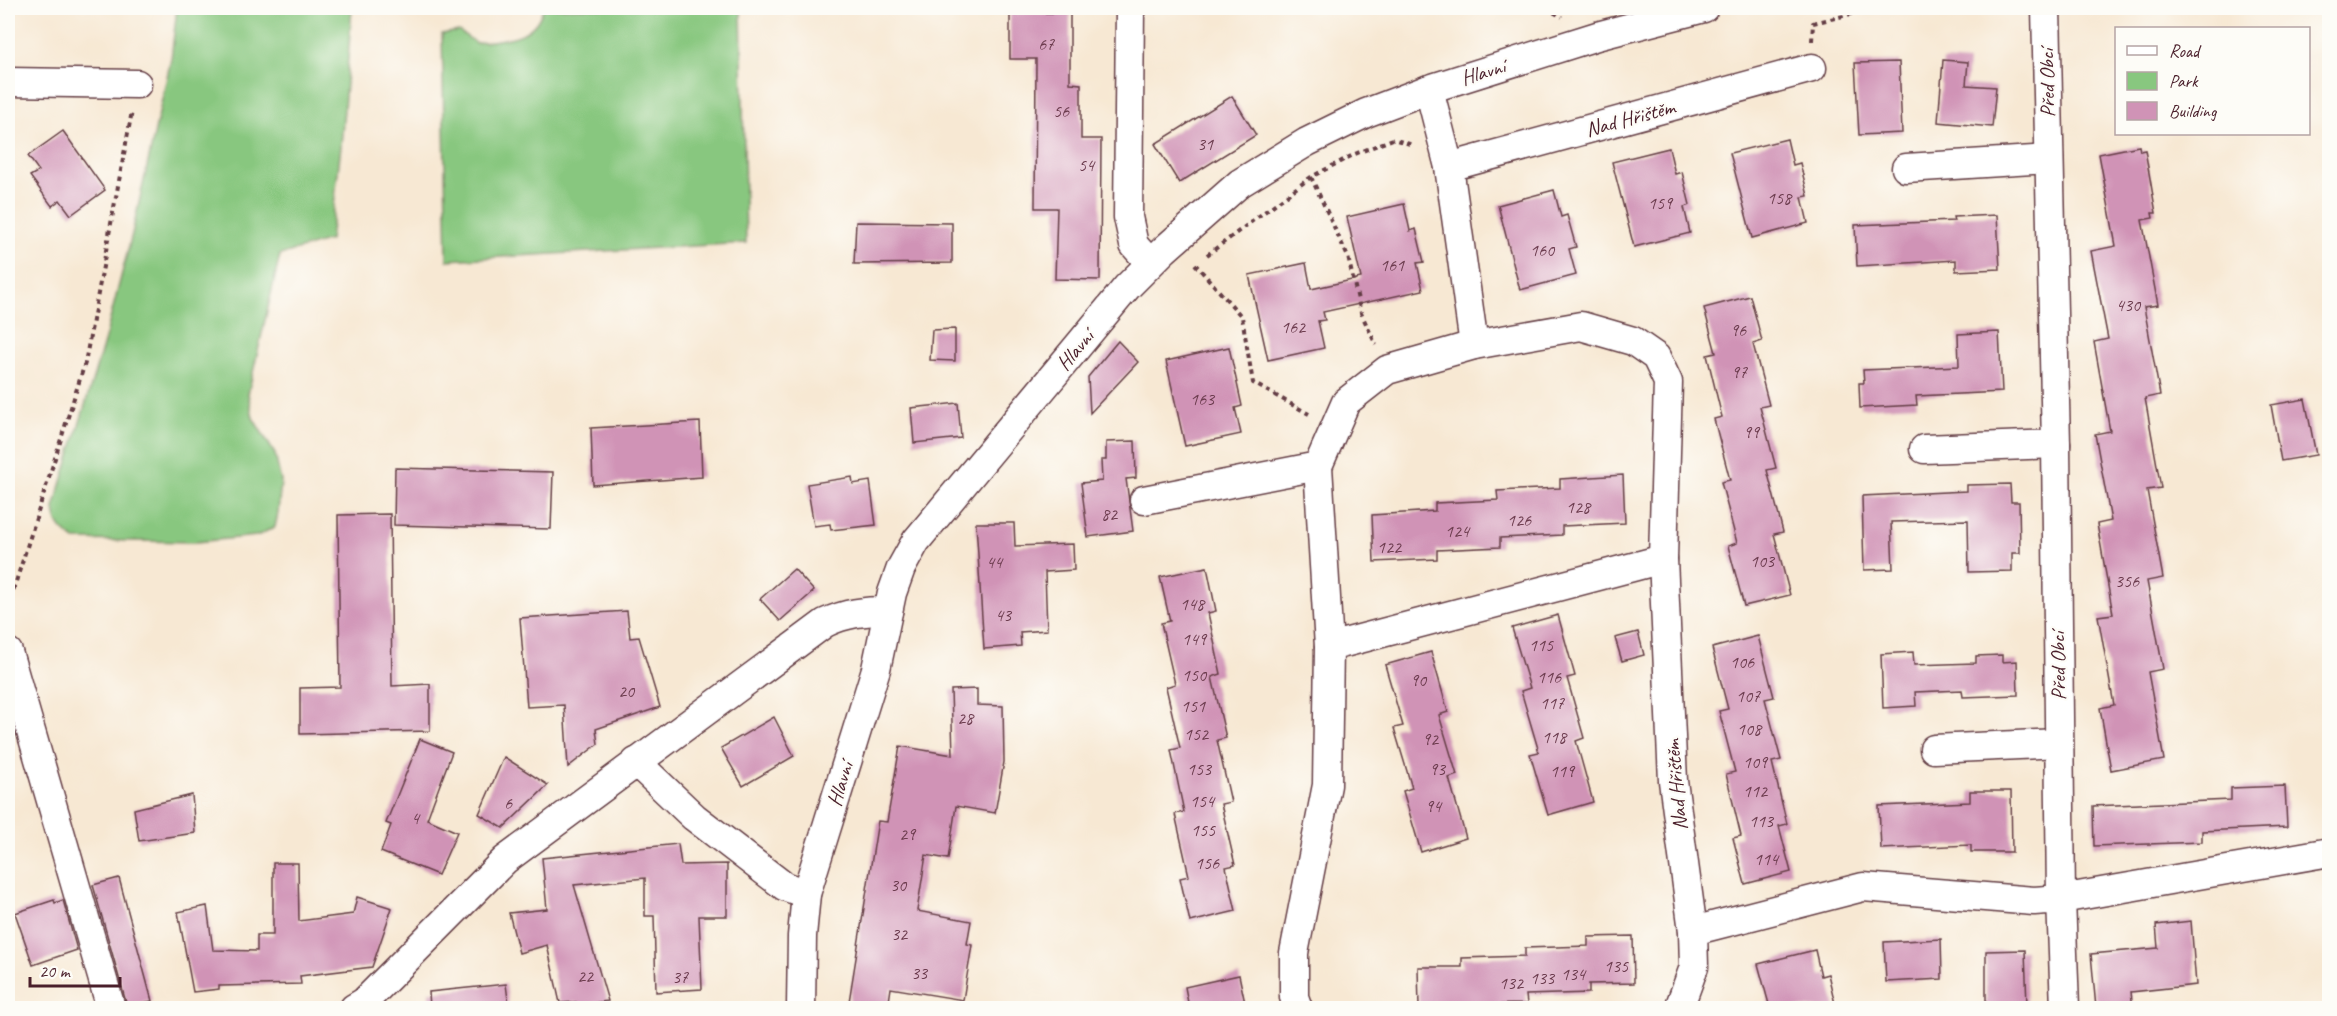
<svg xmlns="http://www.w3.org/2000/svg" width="2337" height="1016" viewBox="0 0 2337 1016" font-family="Caveat,sans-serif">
<rect width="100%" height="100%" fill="#fdfcf7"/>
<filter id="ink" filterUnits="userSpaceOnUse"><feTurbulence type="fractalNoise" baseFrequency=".0167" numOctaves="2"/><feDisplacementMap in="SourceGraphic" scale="12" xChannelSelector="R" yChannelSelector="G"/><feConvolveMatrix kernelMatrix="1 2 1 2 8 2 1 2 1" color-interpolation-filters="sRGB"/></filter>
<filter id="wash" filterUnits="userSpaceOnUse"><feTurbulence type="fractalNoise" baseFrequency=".008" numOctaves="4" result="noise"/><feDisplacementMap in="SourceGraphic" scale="24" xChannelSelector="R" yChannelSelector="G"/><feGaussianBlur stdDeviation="1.35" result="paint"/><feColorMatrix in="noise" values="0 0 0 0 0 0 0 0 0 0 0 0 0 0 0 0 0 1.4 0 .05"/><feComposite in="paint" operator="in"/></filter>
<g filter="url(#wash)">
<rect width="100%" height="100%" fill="#f7e8d3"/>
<!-- green -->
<g fill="#88c77f" stroke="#697355" stroke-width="1.5">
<path d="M 177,8 L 352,8 L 341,146 L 330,240 L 280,255 L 248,394 L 253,418 L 275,454 L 281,481 L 278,513 L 275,527 L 257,536 L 196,542 L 75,540 C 62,531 55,524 54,508 L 105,339 L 132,234 L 171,59 Z"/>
<path d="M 543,8 L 741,8 L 746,243 L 447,260 L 442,34 L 459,31 L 476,43 C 503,39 535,40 543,8 Z"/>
</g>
<g id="blocks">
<!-- building -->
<g fill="#d093b6">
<polygon points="1010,13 1070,13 1070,83 1081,84 1081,139 1101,139 1100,280 1055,279 1057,208 1035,208 1036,59 1010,59"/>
<polygon points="1943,60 1968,62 1966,85 1996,87 1992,127 1938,122"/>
<polygon points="1899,62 1902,133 1859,135 1855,63"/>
<polygon points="1232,96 1256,135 1179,183 1155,144"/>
<polygon points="63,131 105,190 71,215 60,200 52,206 30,176 39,171 28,156"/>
<polygon points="1787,139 1793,165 1800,163 1808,196 1802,197 1808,223 1752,238 1730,153"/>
<polygon points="2139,146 2140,151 2145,150 2156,213 2152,213 2153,218 2142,220 2158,305 2144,307 2160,395 2145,398 2161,488 2147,490 2163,578 2147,581 2163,669 2148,672 2164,760 2111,770 2100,708 2114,705 2098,616 2113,614 2097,524 2111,521 2095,434 2110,431 2094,342 2108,339 2091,251 2116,246 2099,154"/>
<polygon points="1669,148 1675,174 1682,172 1690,205 1684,207 1690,233 1634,247 1612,162"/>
<polygon points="1554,190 1561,217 1567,215 1576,247 1569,249 1576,275 1520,290 1498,205"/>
<polygon points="1404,204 1410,231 1416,229 1424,262 1417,263 1423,290 1323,312 1325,320 1318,321 1324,348 1268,360 1249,275 1306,263 1311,289 1361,278 1347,217"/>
<polygon points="1997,215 2000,269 1956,271 1956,260 1857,266 1855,225 1954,221 1953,217"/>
<polygon points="856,222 952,223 952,263 854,264"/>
<polygon points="1750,296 1762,341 1753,344 1769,405 1760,407 1776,468 1767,470 1783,532 1774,534 1790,595 1744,606 1728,546 1737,543 1721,482 1730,480 1714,419 1722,417 1707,355 1716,353 1704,308"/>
<polygon points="955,329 955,361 930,360 932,330"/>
<polygon points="1999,332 2002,392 1916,396 1917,405 1860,408 1859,383 1864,383 1863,370 1959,366 1958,334"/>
<polygon points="1118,341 1138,362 1090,413 1088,377"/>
<polygon points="1229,347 1242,406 1235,408 1241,434 1185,446 1166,361"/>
<polygon points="2305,399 2316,455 2281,461 2271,405"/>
<polygon points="958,403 961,438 914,443 911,408"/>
<polygon points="700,422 702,477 593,485 591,428"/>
<polygon points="1135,441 1136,478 1126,479 1133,531 1088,537 1081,483 1102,481 1101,460 1106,460 1106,442"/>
<polygon points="395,468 553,472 551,529 394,525"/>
<polygon points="1623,475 1625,523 1562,526 1562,535 1500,538 1500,547 1437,550 1437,559 1374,562 1372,515 1435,511 1435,503 1498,500 1497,491 1560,488 1560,479"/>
<polygon points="852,477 853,484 870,481 876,525 831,530 830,524 814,526 807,484"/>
<polygon points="2010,484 2011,502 2019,502 2020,553 2012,553 2012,571 1969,572 1968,520 1891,522 1893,569 1864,570 1862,496 1967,491 1967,485"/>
<polygon points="390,514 392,686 430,684 430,731 300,734 300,688 340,687 338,515"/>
<polygon points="976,523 1014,523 1015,546 1073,544 1074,570 1045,572 1047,630 1020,632 1021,646 984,649"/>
<polygon points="1207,567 1216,611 1208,613 1221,674 1212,677 1226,738 1217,740 1231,802 1221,804 1235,865 1226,867 1236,911 1190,922 1180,878 1189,876 1175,814 1184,812 1171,750 1180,748 1166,687 1175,684 1161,623 1170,621 1160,577"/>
<polygon points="794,569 814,591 780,621 760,599"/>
<polygon points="627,611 630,638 639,637 660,707 596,729 598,744 568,767 564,705 527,707 520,618"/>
<polygon points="1558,615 1575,676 1567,678 1584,738 1576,741 1593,802 1548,815 1530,754 1539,752 1521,691 1530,688 1512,628"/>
<polygon points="1638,632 1644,655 1622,661 1615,638"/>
<polygon points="1758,636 1774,697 1765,699 1781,760 1772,762 1787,824 1779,826 1791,872 1745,884 1733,838 1741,836 1726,774 1735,772 1719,711 1728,709 1712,648"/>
<polygon points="1431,652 1448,712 1439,715 1457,775 1449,778 1466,838 1421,852 1403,791 1412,788 1394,728 1403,726 1385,665"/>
<polygon points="1913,652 1914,665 1976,663 1976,656 2002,655 2002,662 2017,661 2018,695 1963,697 1962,690 1915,692 1916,706 1883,708 1881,654"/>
<polygon points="977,689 977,705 1003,706 1004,762 995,813 956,806 948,859 926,855 917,911 971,921 967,944 972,945 963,1000 891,988 888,1008 848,1008 878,821 887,822 900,746 953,755 951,690"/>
<polygon points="774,717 794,756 743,786 721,748"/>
<polygon points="420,739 452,752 427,819 457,832 438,875 381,852 391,825 386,823"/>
<polygon points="504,757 548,785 503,828 479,814"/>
<polygon points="2285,786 2287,827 2202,831 2202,842 2094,846 2093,806 2231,800 2231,788"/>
<polygon points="1970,791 2011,791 2012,852 1971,852 1971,845 1881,849 1879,806 1970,802"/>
<polygon points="192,795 195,833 139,841 134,809"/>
<polygon points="678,844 681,865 727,864 727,916 699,916 702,989 656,992 654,916 645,916 645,878 574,885 608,1001 577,1005 576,1002 560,1003 547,945 519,953 509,913 547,909 542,858"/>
<polygon points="273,863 298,863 299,921 353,914 357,897 392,908 372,967 300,976 301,984 219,986 219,989 193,992 178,912 207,906 213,950 257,951 257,935 273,935"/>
<polygon points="119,878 152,1001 127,1006 93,885"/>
<polygon points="54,900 55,903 63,900 77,950 33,965 15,913"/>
<polygon points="2191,921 2196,985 2131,992 2133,1008 2096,1008 2091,954 2158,948 2156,925"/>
<polygon points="1633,936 1634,983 1589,984 1589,993 1526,995 1527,1004 1464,1005 1464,1008 1419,1008 1418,967 1462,967 1462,958 1525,956 1525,948 1588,946 1588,937"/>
<polygon points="1941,939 1942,979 1886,982 1884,942"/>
<polygon points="1815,950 1821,976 1828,974 1836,1008 1770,1008 1758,964"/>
<polygon points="2025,950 2027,1006 1986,1007 1986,951"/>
<polygon points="1239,975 1246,1008 1189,1008 1185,987"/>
<polygon points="506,984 509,1008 430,1008 429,992"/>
</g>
</g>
</g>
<g filter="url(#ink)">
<use href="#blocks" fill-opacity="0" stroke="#643d44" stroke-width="1.5"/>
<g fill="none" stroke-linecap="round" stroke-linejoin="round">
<defs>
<g id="minor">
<polyline points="1130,8 1128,217 1134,245 1150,263"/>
<polyline points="2046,8 2056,444 2061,899 2330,852"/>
<polyline points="8,82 137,84"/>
<polyline points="1429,89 1449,167 1474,345"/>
<polyline points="1449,167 1812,68"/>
<polyline points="1906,168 2049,159"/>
<polyline points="1924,449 2056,444"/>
<polyline points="1144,500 1318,466"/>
<polyline points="1329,647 1663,559"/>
<polyline points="8,652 111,1008"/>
<polyline points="1934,749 2059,743"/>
<polyline points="636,762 694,817 784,886 806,894"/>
<polyline points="1693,931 1863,887 2034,901 2061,899 2065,1008"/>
<path d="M 354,1008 L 364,1002 L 505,860 L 825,623 C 846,613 864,611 888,611"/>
<polyline points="801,1008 802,936 806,894 876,669 892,593 901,568 916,541 1127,287 1164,250 1240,183 1307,142 1366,113 1429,89 1597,36 1704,8"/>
<polyline points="1298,1008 1294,997 1294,953 1327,785 1329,647 1318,466 1346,402 1387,370 1474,345 1581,326 1633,341 1656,357 1668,382 1663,559 1673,781 1693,931 1694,967 1679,1008"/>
</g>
</defs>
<!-- minor casing -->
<use href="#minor" stroke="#643d44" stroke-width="31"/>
<!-- path -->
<g stroke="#643d44" stroke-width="4" stroke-dasharray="4.5 4.5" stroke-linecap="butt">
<polyline points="1546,8 1562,17"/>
<polyline points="1812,41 1813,23 1878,8"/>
<polyline points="1311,177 1348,257 1361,313 1376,345"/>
<polyline points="1207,255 1311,177 1355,154 1393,139 1413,145"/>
<polyline points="1195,264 1242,317 1253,383 1309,414"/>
<polyline points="8,607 85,363 132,111"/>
</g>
<!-- minor -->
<use href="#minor" stroke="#fff" stroke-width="28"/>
</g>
</g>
<g text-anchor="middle" stroke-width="4.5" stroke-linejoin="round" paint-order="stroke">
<!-- number labels -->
<g font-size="18" fill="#6c3c4e">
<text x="1046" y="50">67</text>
<text x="1061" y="117">56</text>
<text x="1205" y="150">31</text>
<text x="1086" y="171">54</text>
<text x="1779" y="204">158</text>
<text x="1660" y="209">159</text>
<text x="1542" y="256">160</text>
<text x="1392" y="271">161</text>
<text x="2128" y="311">430</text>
<text x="1293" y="333">162</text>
<text x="1738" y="336">96</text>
<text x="1739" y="378">97</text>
<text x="1202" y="405">163</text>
<text x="1751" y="438">99</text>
<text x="1578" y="513">128</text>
<text x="1109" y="520">82</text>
<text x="1519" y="526">126</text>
<text x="1457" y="537">124</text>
<text x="1389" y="553">122</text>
<text x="1762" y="567">103</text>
<text x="994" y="568">44</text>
<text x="2127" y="587">356</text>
<text x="1192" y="610">148</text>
<text x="1003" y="621">43</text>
<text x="1194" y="645">149</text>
<text x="1541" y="651">115</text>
<text x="1742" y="668">106</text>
<text x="1194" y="681">150</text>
<text x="1549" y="683">116</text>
<text x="1418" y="686">90</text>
<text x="626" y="697">20</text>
<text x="1748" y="702">107</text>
<text x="1552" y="709">117</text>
<text x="1193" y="712">151</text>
<text x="965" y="724">28</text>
<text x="1749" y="735">108</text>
<text x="1196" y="740">152</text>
<text x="1554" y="743">118</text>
<text x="1430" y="745">92</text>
<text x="1755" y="768">109</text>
<text x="1199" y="775">153</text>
<text x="1437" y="775">93</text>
<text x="1562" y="777">119</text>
<text x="1755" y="797">112</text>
<text x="1202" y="807">154</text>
<text x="508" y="809">6</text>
<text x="1433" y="812">94</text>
<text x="415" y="824">4</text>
<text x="1761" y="827">113</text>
<text x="1203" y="836">155</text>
<text x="907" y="840">29</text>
<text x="1766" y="865">114</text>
<text x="1207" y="869">156</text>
<text x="898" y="891">30</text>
<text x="899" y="940">32</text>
<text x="1616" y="972">135</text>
<text x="919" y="979">33</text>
<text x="1573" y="980">134</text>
<text x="585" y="982">22</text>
<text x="680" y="983">37</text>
<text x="1542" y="984">133</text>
<text x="1511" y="989">132</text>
</g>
<!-- street labels -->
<g font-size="21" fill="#4a1f2b" stroke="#fdfcf7">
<text transform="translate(1483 72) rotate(-17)" y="7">Hlavní</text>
<text transform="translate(2047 83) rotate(-91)" y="7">Před Obcí</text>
<text transform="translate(1630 118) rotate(-15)" y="7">Nad Hřištěm</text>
<text transform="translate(1075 350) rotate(-50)" y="7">Hlavní</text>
<text transform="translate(2058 666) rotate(-91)" y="7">Před Obcí</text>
<text transform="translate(840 784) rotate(-73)" y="7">Hlavní</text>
<text transform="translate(1676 785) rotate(-95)" y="7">Nad Hřištěm</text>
</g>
</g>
<!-- margin -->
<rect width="2337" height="1016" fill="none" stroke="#fdfcf7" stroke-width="30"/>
<!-- legend -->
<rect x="2115" y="27" width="195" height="108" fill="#fdfcf7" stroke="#b5a4a5" stroke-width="1.5"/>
<rect x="2127" y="46" width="30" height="9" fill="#ffffff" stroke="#b5a4a5" stroke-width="1.5"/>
<text x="2169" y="57" font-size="18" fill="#4a1f2b">Road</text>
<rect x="2127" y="72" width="30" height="18" fill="#88c77f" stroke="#b5a4a5" stroke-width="1.5"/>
<text x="2169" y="87" font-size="18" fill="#4a1f2b">Park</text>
<rect x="2127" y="102" width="30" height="18" fill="#d093b6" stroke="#b5a4a5" stroke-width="1.5"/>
<text x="2169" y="117" font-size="18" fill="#4a1f2b">Building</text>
<!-- scale -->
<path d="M30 977v9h90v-9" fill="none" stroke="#4a1f2b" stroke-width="3"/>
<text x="39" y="977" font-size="18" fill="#4a1f2b" stroke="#fdfcf7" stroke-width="4.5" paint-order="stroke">20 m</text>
</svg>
